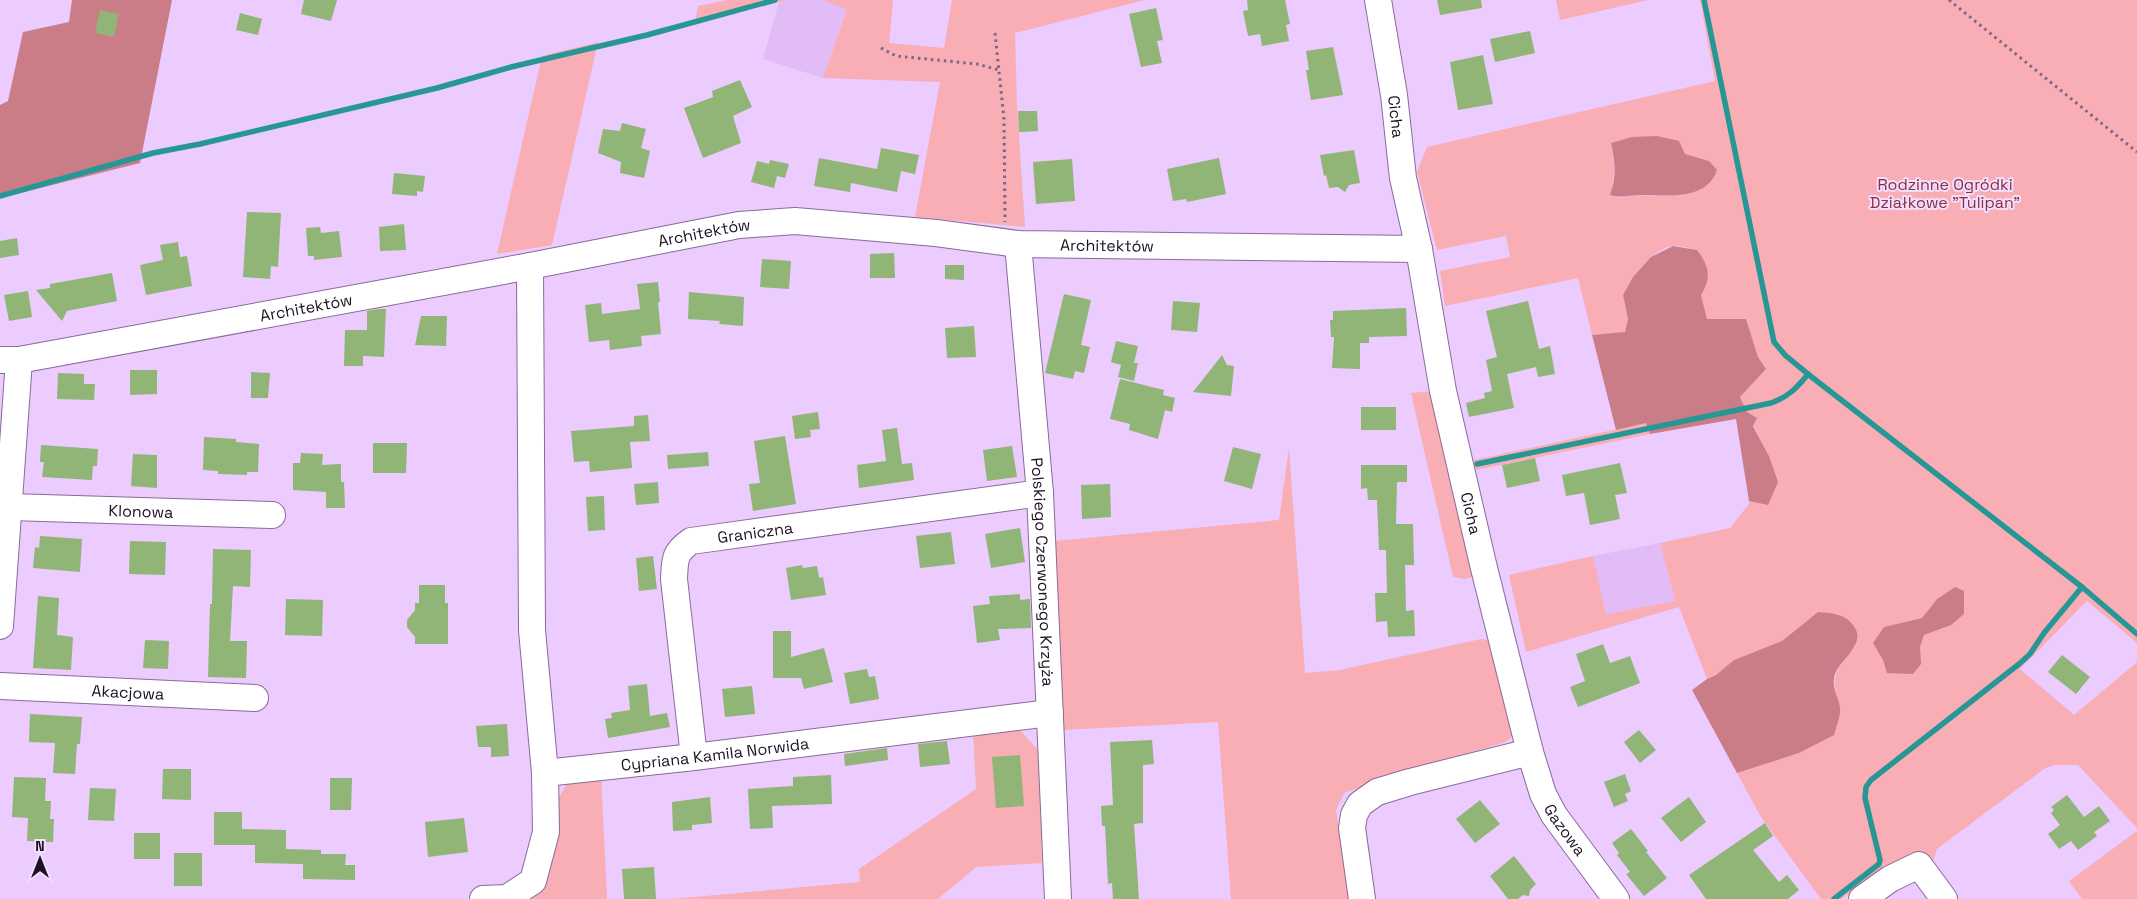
<svg xmlns="http://www.w3.org/2000/svg" width="2137" height="899" viewBox="0 0 2137 899" font-family="'Space Grotesk',sans-serif">
<rect width="100%" height="100%" fill="#eccbff"/>
<!-- built -->
<g fill="#e1bcf6">
<polygon points="787,0 822,0 847,8 823,78 763,59 779,2"/>
<polygon points="1660,543 1675,601 1606,614 1593,556"/>
</g>
<!-- green -->
<g fill="#f9adb5" fill-rule="evenodd">
<polygon points="728,0 787,0 695,22 698,6"/>
<polygon points="822,0 893,0 889,43 944,48 952,0 1145,0 1015,33 1017,106 1025,227 915,217 940,82 823,78 847,9"/>
<polygon points="1556,0 1648,0 1560,20"/>
<path d="M 1700,0 L 2137,0 L 2137,643 L 2087,601 L 2020,669 L 2074,715 L 2137,662 L 2137,828 L 2078,765 L 2054,765 L 2044,769 L 1937,849 L 1933,861 L 1916,855 L 1896,864 L 1841,899 L 1821,899 L 1761,817 L 1737,773 L 1799,753 L 1840,709 C 1828,677 1836,671 1856,645 L 1818,612 L 1782,641 L 1734,660 L 1716,675 L 1707,679 L 1679,607 L 1526,652 L 1509,575 L 1593,556 L 1606,614 L 1675,601 L 1660,543 L 1730,528 L 1749,504 L 1749,501 L 1756,501 L 1769,456 L 1740,397 L 1766,369 L 1758,357 L 1746,319 L 1707,319 L 1700,295 C 1712,277 1708,266 1697,250 C 1690,249 1680,245 1673,246 C 1652,248 1632,279 1623,295 L 1628,319 L 1625,333 L 1592,335 L 1578,278 L 1445,306 L 1440,271 L 1510,257 L 1506,236 L 1437,250 L 1417,172 L 1427,147 L 1715,81 ZM 1611,144 L 1685,154 L 1709,161 L 1715,176 L 1694,192 L 1663,196 L 1637,195 L 1620,198 L 1611,195 C 1615,175 1615,164 1611,144 ZM 1955,587 L 1962,598 L 1964,614 L 1951,625 L 1924,635 L 1920,647 L 1883,660 L 1874,643 L 1884,627 L 1922,618 L 1937,599 Z"/>
<polygon points="598,42 552,245 497,254 542,56"/>
<polygon points="1435,391 1477,576 1464,579 1453,577 1411,393"/>
<polygon points="1646,423 1650,434 1476,470 1474,460"/>
<path d="M 1289,448 L 1305,673 L 1340,670 L 1481,639 L 1489,640 L 1513,729 C 1512,738 1510,740 1503,743 L 1402,772 L 1344,793 L 1336,810 L 1349,899 L 1231,899 L 1218,722 L 1063,730 L 1054,541 L 1279,520 Z"/>
<polygon points="1018,728 1039,751 1042,863 976,867 938,899 672,899 860,882 859,869 976,789 973,732"/>
<polygon points="601,774 607,899 529,899 547,882 557,838 558,800 567,783"/>
<polygon points="2137,831 2137,899 2082,899 2069,881"/>
</g>
<!-- forest -->
<g fill="#ca7d86">
<polygon points="72,0 172,0 140,163 0,198 0,105 8,101 23,32 69,22"/>
<path d="M 1657,136 L 1679,141 L 1685,154 L 1709,161 L 1717,170 C 1706,203 1663,194 1637,195 C 1627,196 1620,198 1610,195 C 1617,177 1615,162 1611,143 L 1632,137 Z"/>
<path d="M 1673,246 L 1697,250 C 1709,266 1712,277 1701,295 L 1707,319 L 1746,319 L 1758,357 L 1766,369 L 1740,397 L 1747,412 L 1757,418 L 1753,426 L 1769,456 L 1778,482 L 1768,505 L 1749,501 L 1736,419 L 1650,434 L 1646,423 L 1616,430 L 1592,335 L 1625,332 L 1628,319 L 1623,295 L 1633,277 L 1651,257 Z"/>
<polygon points="1955,587 1964,591 1964,614 1951,625 1924,635 1920,647 1921,664 1913,674 1887,673 1883,660 1873,643 1884,627 1922,618 1937,599"/>
<path d="M 1818,612 C 1833,613 1847,614 1855,628 C 1866,646 1836,662 1834,678 C 1832,690 1839,698 1840,708 C 1841,716 1836,727 1834,735 L 1799,753 L 1737,773 L 1692,690 L 1707,679 L 1716,675 L 1734,660 L 1782,641 Z"/>
</g>
<g fill="none" stroke-linecap="round" stroke-linejoin="round">
<!-- stream -->
<g stroke="#279795" stroke-width="5.5">
<polyline points="1704,0 1774,342 1785,355 1813,378 2082,587 2137,634"/>
<polyline points="0,196 153,153 200,144 437,88 511,67 647,35 775,0"/>
<path d="M 1477,464 L 1771,403 C 1788,397 1797,388 1808,374"/>
<polyline points="1834,899 1879,864 1880,860 1865,798 1866,787 1871,780 2019,664 2030,654 2044,633 2082,587"/>
</g>
</g>
<!-- building -->
<g fill="#90b576">
<polygon points="304,0 337,0 331,21 301,14"/>
<polygon points="1247,0 1285,0 1290,24 1286,25 1289,41 1262,46 1260,34 1248,36 1243,11 1248,10"/>
<polygon points="1437,0 1481,0 1482,8 1440,15"/>
<polygon points="1156,8 1163,40 1157,41 1162,63 1141,67 1129,14"/>
<polygon points="100,10 119,14 114,37 95,33"/>
<polygon points="240,13 262,19 258,35 236,30"/>
<polygon points="1530,31 1535,53 1495,62 1490,39"/>
<polygon points="1333,47 1343,95 1311,100 1306,70 1309,70 1306,51"/>
<polygon points="1483,55 1493,104 1458,110 1450,62"/>
<polygon points="740,80 752,107 733,116 741,143 703,158 684,108 713,97 712,91"/>
<polygon points="1018,111 1037,111 1038,131 1019,132"/>
<polygon points="622,123 646,129 641,148 650,151 644,178 620,173 621,162 598,153 603,129 620,131"/>
<polygon points="881,148 919,155 915,174 901,171 897,192 851,183 850,192 814,186 819,158 877,169"/>
<polygon points="1354,150 1360,183 1349,185 1345,192 1338,187 1329,188 1326,175 1324,176 1320,155"/>
<polygon points="1219,158 1226,194 1187,202 1186,199 1173,201 1167,169"/>
<polygon points="1072,159 1075,201 1036,204 1033,162"/>
<polygon points="770,160 789,164 785,178 777,176 774,188 751,182 757,161 769,164"/>
<polygon points="394,173 425,176 423,192 417,191 417,196 392,194"/>
<polygon points="247,212 281,213 278,267 271,266 270,279 243,277"/>
<polygon points="404,224 406,250 380,251 379,227"/>
<polygon points="320,227 321,233 339,231 342,257 314,260 314,256 308,256 306,228"/>
<polygon points="17,238 19,255 0,258 0,241"/>
<polygon points="178,242 180,257 187,256 192,286 146,295 140,265 163,260 160,245"/>
<polygon points="894,253 895,278 870,278 870,254"/>
<polygon points="762,259 791,261 789,289 760,287"/>
<polygon points="945,265 964,265 964,280 945,279"/>
<polygon points="112,273 117,301 67,311 62,321 36,290 50,288 50,284"/>
<polygon points="658,282 660,302 658,302 661,334 641,336 642,346 610,350 609,340 589,342 585,305 601,303 602,314 640,309 637,284"/>
<polygon points="28,291 32,317 9,321 4,295"/>
<polygon points="689,292 744,297 743,326 719,324 720,321 688,319"/>
<polygon points="1064,294 1091,300 1081,345 1090,347 1084,373 1075,371 1073,379 1045,373"/>
<polygon points="1173,301 1200,303 1197,332 1171,330"/>
<polygon points="1528,301 1539,349 1550,346 1555,374 1538,377 1536,367 1507,374 1514,408 1469,417 1466,403 1485,398 1484,393 1492,391 1486,360 1497,357 1486,311"/>
<polygon points="1406,308 1407,336 1369,337 1369,343 1360,343 1360,369 1332,368 1334,337 1331,337 1330,320 1333,320 1333,311"/>
<polygon points="378,309 386,309 384,357 363,356 363,366 344,366 345,330 367,330 367,311"/>
<polygon points="421,316 447,316 446,346 415,345"/>
<polygon points="974,326 976,357 947,358 945,328"/>
<polygon points="1116,341 1138,346 1134,363 1138,363 1134,381 1118,377 1121,365 1111,362"/>
<polygon points="1222,355 1227,365 1234,366 1231,396 1193,392"/>
<polygon points="130,370 157,370 157,394 130,395"/>
<polygon points="251,372 270,373 268,398 251,398"/>
<polygon points="58,373 84,374 84,384 95,384 94,400 57,399"/>
<polygon points="1120,379 1164,390 1163,395 1175,398 1172,412 1165,410 1158,439 1129,430 1130,424 1110,419"/>
<rect x="1361" y="407" width="35" height="23"/>
<polygon points="818,412 820,429 810,430 811,437 795,439 792,416"/>
<polygon points="648,415 650,441 630,442 632,468 590,472 589,461 574,462 571,431 634,426 634,416"/>
<polygon points="897,428 902,464 912,463 914,480 859,488 857,465 886,461 882,430"/>
<polygon points="785,436 796,504 753,511 749,484 760,483 754,441"/>
<polygon points="204,437 236,439 236,442 259,444 258,472 247,472 247,475 218,474 218,471 203,470"/>
<polygon points="373,443 407,443 406,473 373,473"/>
<polygon points="41,445 98,449 97,466 93,466 92,480 42,477 44,462 40,462"/>
<polygon points="1012,446 1017,477 987,481 983,450"/>
<polygon points="1233,447 1261,454 1252,489 1224,481"/>
<polygon points="708,452 709,466 668,469 667,455"/>
<polygon points="301,453 323,454 322,465 341,464 341,482 344,482 345,508 326,508 326,492 293,490 293,463 300,463"/>
<polygon points="133,454 157,455 157,488 131,486"/>
<polygon points="1535,458 1540,481 1507,488 1502,465"/>
<polygon points="1620,463 1627,493 1615,495 1620,519 1590,525 1584,493 1566,496 1562,475"/>
<polygon points="1361,465 1407,465 1407,482 1397,482 1396,524 1413,524 1414,565 1405,565 1406,611 1414,610 1415,636 1388,637 1387,621 1376,622 1375,593 1387,593 1386,550 1379,550 1377,500 1368,500 1367,488 1361,489"/>
<polygon points="658,482 659,503 636,505 634,484"/>
<polygon points="1110,484 1111,517 1082,519 1081,485"/>
<polygon points="604,496 605,530 588,531 586,497"/>
<polygon points="1020,528 1025,562 991,568 985,534"/>
<polygon points="951,532 955,564 920,568 916,536"/>
<polygon points="40,536 82,539 80,572 33,568 35,547 39,548"/>
<polygon points="130,541 166,542 165,575 129,574"/>
<polygon points="213,549 251,550 250,587 233,586 230,641 247,641 246,678 208,677 210,604 212,604"/>
<polygon points="653,556 657,589 639,591 636,558"/>
<polygon points="802,565 803,568 817,566 819,578 823,577 826,595 791,600 786,568"/>
<polygon points="419,585 445,585 445,603 448,603 448,644 415,644 415,637 407,627 407,620 415,610 415,603 419,603"/>
<polygon points="1020,594 1020,600 1030,599 1031,628 998,629 1000,640 977,643 973,606 990,604 989,596"/>
<polygon points="38,596 59,598 57,635 73,637 71,670 33,668"/>
<polygon points="286,599 323,600 322,636 285,635"/>
<polygon points="773,631 791,631 791,657 824,648 833,682 804,689 801,678 773,678"/>
<polygon points="145,640 169,641 168,669 143,668"/>
<polygon points="1603,644 1610,663 1630,656 1640,683 1578,707 1570,687 1585,681 1576,654"/>
<polygon points="2062,655 2090,677 2076,694 2048,672"/>
<polygon points="867,669 869,677 875,676 879,699 850,704 844,673"/>
<polygon points="647,684 650,716 667,713 670,727 608,738 605,719 612,718 611,713 630,710 628,686"/>
<polygon points="752,686 755,714 725,717 722,689"/>
<polygon points="30,714 82,717 80,744 77,744 75,774 53,773 55,743 29,742"/>
<polygon points="507,724 509,756 491,757 491,747 478,747 476,726"/>
<polygon points="1639,730 1656,750 1640,763 1624,742"/>
<polygon points="1152,740 1154,764 1143,765 1143,823 1134,824 1139,899 1113,899 1112,883 1108,884 1105,826 1102,826 1101,806 1113,805 1110,742"/>
<polygon points="947,741 950,764 920,767 918,744"/>
<polygon points="887,748 888,760 845,766 844,754"/>
<polygon points="1020,755 1024,806 996,808 992,757"/>
<polygon points="163,769 191,769 191,800 162,799"/>
<polygon points="1625,774 1631,791 1625,794 1628,801 1614,807 1604,782"/>
<polygon points="831,775 832,804 772,806 773,828 750,829 748,789 793,786 793,777"/>
<polygon points="14,777 46,778 45,801 51,801 50,819 54,819 53,842 27,841 28,818 12,817"/>
<polygon points="330,778 352,778 351,810 330,810"/>
<polygon points="90,788 116,789 114,821 88,820"/>
<polygon points="2067,795 2084,817 2099,806 2110,821 2094,832 2097,836 2078,850 2071,841 2059,849 2048,834 2060,825 2051,813 2054,810 2051,807"/>
<polygon points="710,797 712,823 692,825 692,830 673,831 672,802"/>
<polygon points="1689,797 1706,822 1681,842 1661,818"/>
<polygon points="1480,800 1500,824 1475,843 1456,819"/>
<polygon points="214,812 242,812 242,829 286,830 286,849 321,850 321,854 346,854 345,865 355,865 355,880 303,879 303,864 255,863 255,845 214,845"/>
<polygon points="464,818 468,852 428,857 425,822"/>
<polygon points="1765,823 1773,836 1753,850 1779,882 1787,875 1799,890 1788,899 1706,899 1689,875"/>
<polygon points="1631,829 1648,851 1646,852 1667,878 1644,896 1626,874 1630,872 1617,855 1619,853 1612,843"/>
<rect x="134" y="833" width="26" height="26"/>
<rect x="174" y="853" width="28" height="33"/>
<polygon points="1514,856 1536,884 1530,890 1529,896 1523,895 1518,899 1508,899 1490,876"/>
<polygon points="654,867 656,899 624,899 622,869"/>
</g>
<g fill="none" stroke-linecap="round" stroke-linejoin="round">
<defs>
<g id="minor">
<path id="s1" d="M 1378,0 L 1394,95 L 1403,178 L 1419,249 L 1443,391 L 1483,564 L 1530,752 L 1543,794 L 1554,815 L 1616,899"/>
<path id="s2" d="M 1018,244 L 1040,493 L 1058,899"/>
<path id="s3" d="M 0,360 L 19,360 L 530,266 L 739,225 L 795,221 L 936,233 L 1018,244 L 1419,249"/>
<path id="s4" d="M 10,507 L 272,515"/>
<polyline points="0,626 19,360"/>
<path id="s5" d="M 0,686 L 255,698"/>
<path id="s6" d="M 694,757 L 674,579 C 675,559 674,553 691,541 L 1040,493"/>
<path id="s7" d="M 545,773 L 694,757 L 1050,713"/>
<polyline points="483,899 507,898 533,881 546,832 545,773 532,630 530,266"/>
<polyline points="1362,899 1352,828 1354,815 1360,804 1377,792 1410,782 1530,752"/>
<polyline points="1862,899 1890,879 1919,865 1944,899"/>
</g>
</defs>
<!-- minor casing -->
<use href="#minor" stroke="#896a9a" stroke-width="28"/>
<!-- path -->
<g stroke="#7b6687" stroke-width="3" stroke-dasharray="2.5 4" stroke-linecap="butt">
<polyline points="1949,0 2137,152"/>
<polyline points="995,33 1004,119 1005,222"/>
<polyline points="881,48 896,56 977,64 999,70"/>
</g>
<!-- minor -->
<use href="#minor" stroke="#fff" stroke-width="26"/>
</g>
<g text-anchor="middle" stroke-width="4" stroke-linejoin="round" paint-order="stroke">
<!-- street labels -->
<g font-size="16" fill="#1c1022" stroke="#f2defe">
<text dy="6" stroke="none"><textPath href="#s1" startOffset="118">Cicha</textPath></text>
<text dy="6" stroke="none"><textPath href="#s3" startOffset="716">Architektów</textPath></text>
<text dy="6" stroke="none"><textPath href="#s3" startOffset="1121">Architektów</textPath></text>
<text dy="6" stroke="none"><textPath href="#s3" startOffset="311">Architektów</textPath></text>
<text dy="6" stroke="none"><textPath href="#s4" startOffset="131">Klonowa</textPath></text>
<text dy="6" stroke="none"><textPath href="#s1" startOffset="522">Cicha</textPath></text>
<text dy="6" stroke="none"><textPath href="#s6" startOffset="288">Graniczna</textPath></text>
<text dy="6" stroke="none"><textPath href="#s2" startOffset="329">Polskiego Czerwonego Krzyża</textPath></text>
<text dy="6" stroke="none"><textPath href="#s5" startOffset="128">Akacjowa</textPath></text>
<text dy="6" stroke="none"><textPath href="#s7" startOffset="171">Cypriana Kamila Norwida</textPath></text>
<text dy="6" stroke="none"><textPath href="#s1" startOffset="854">Gazowa</textPath></text>
</g>
<!-- park labels -->
<g font-size="16" fill="#8a2e3f" stroke="#f2defe">
<text x="1945" y="190">Rodzinne Ogródki<tspan x="1945" dy="18">Działkowe "Tulipan"</tspan></text>
</g>
</g>
<!-- north arrow -->
<g transform="translate(40 859)" stroke="#f2defe" stroke-width="4" paint-order="stroke">
<path d="M0-4L9 19L0 12L-9 19Z" fill="#1c1022"/>
<text y="-8" font-size="14" font-weight="bold" text-anchor="middle" fill="#1c1022">N</text>
</g>
</svg>
